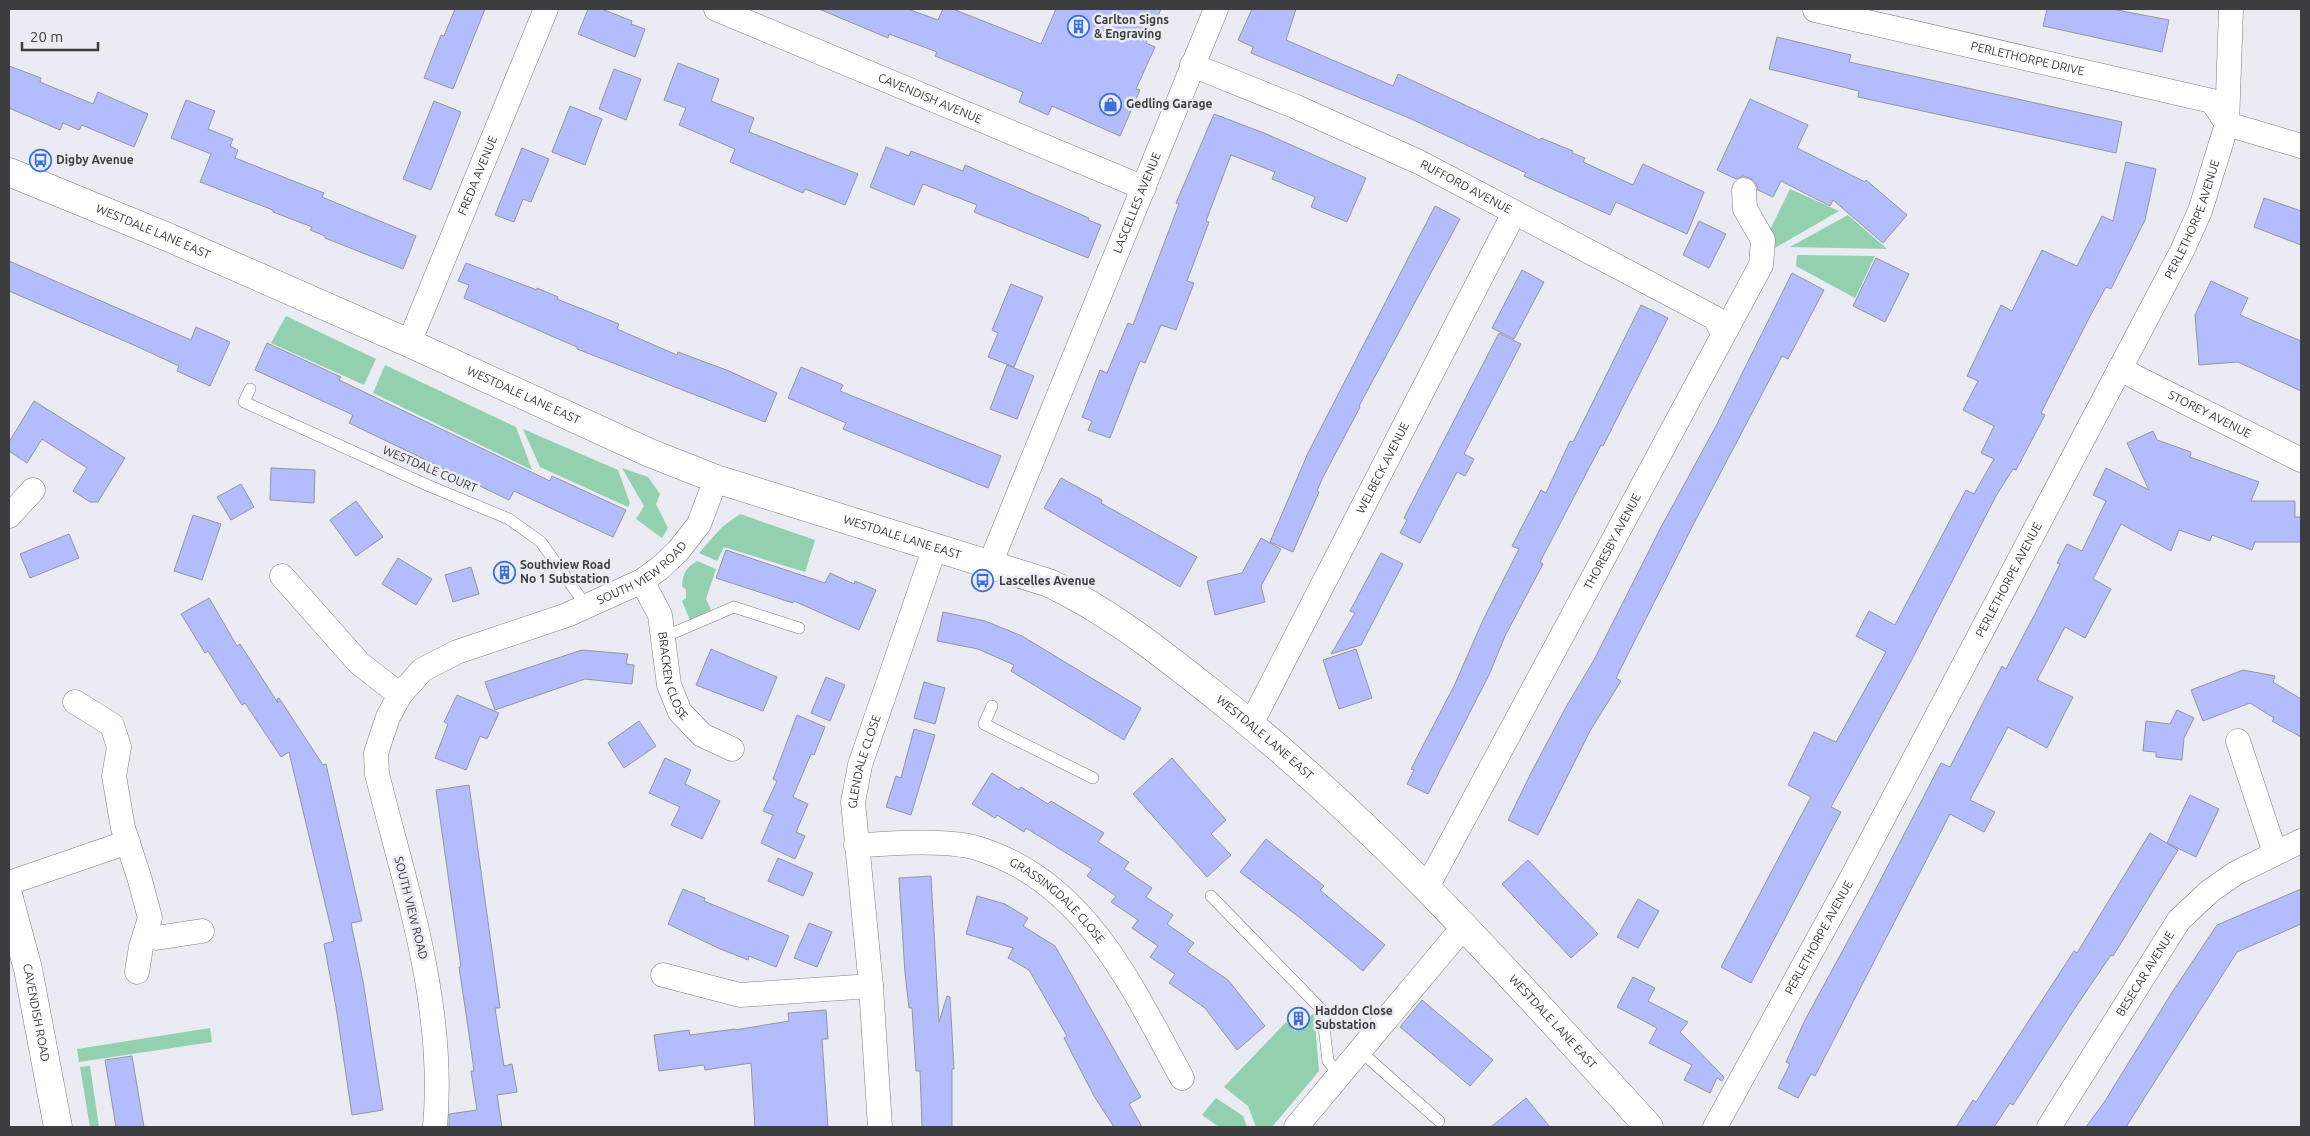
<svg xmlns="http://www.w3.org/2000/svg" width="2310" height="1136" viewBox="0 0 2310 1136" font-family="Ubuntu,sans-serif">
<rect width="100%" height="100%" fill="#eaebf3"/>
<!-- green -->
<g fill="#92d0af">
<polygon points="1790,189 1839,211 1775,248 1770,230"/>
<polygon points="1848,215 1887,249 1790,247"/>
<polygon points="1797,255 1875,256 1855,298 1796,266"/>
<polygon points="286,316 376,359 364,385 271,343"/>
<polygon points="385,365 516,427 532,470 373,393"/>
<polygon points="523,429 618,470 630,503 628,507 540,467"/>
<polygon points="622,468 648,477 660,494 656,504 668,528 662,538 636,519 644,506"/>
<polygon points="740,514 815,540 805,572 724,547 717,561 699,553 722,527"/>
<path d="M 697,561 L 716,569 L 706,599 L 711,610 L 690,620 L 682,601 L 686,598 L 686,590 L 682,586 C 683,573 686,568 697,561 Z"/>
<polygon points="1314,1013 1319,1071 1272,1127 1256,1127 1248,1106 1224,1087 1286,1022 1295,1031"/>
<polygon points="210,1028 212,1042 79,1062 77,1049"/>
<polygon points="90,1066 99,1127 90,1127 80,1067"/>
<polygon points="1216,1098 1243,1116 1247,1127 1219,1127 1202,1115"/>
</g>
<!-- building -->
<g fill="#b3bcfd" stroke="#95969d">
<polygon points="455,9 485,9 453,89 424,78 441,35 444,36"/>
<polygon points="588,9 602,9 632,21 631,24 645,29 635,57 578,34"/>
<polygon points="819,9 908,9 938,20 943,9 953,9 1041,44 1056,9 1161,9 1146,43 1155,47 1136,89 1140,90 1120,136 1052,106 1048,115 1019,102 1023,92 935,56 937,52 889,34 888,38"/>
<polygon points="1252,9 1296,9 1286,40 1393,86 1398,74 1540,140 1541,138 1573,151 1572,153 1585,158 1583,162 1633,185 1643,164 1704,192 1687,234 1616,202 1610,215 1524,176 1526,173 1409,118 1251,53 1253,47 1238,40"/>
<polygon points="2047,9 2112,9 2169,20 2162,52 2043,26"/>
<polygon points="1777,37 1851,55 1849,62 2122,122 2116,153 1858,97 1859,91 1769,69"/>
<polygon points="678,63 719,79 711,101 754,118 749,132 858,174 845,205 805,189 803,193 730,162 735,149 679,125 686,108 664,100"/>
<polygon points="9,66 41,78 40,82 93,104 98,92 148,114 134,147 82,125 79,130 63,123 60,130 9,108"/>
<polygon points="614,69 641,79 626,120 599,109"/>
<polygon points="1750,99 1808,125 1797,148 1865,182 1866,180 1907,215 1883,243 1833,200 1830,206 1781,181 1773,197 1758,190 1756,183 1750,178 1743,176 1736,179 1717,170"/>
<polygon points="186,100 215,111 208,129 233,139 230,146 238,150 235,158 324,193 322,197 416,236 403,269 325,238 325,236 310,230 312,227 273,212 273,210 200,182 211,154 171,138"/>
<polygon points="434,101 461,112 431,190 403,179"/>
<polygon points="570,106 602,119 585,165 552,152"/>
<polygon points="1214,114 1264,133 1366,178 1347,222 1311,207 1315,197 1272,179 1275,172 1231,155 1206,221 1209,222 1187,281 1194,283 1176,330 1161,325 1145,363 1140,361 1110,438 1088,430 1092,421 1082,417 1100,370 1107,373 1128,323 1133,325 1179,204 1176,203"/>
<polygon points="886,147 909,156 911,151 963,171 965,165 1089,218 1088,220 1101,225 1088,258 974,212 977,205 923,184 914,205 870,187"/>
<polygon points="522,148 549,159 531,202 523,199 514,222 495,215"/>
<polygon points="2126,162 2156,169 2145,220 2111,289 2106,287 2089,318 2041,413 2045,415 2016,470 2013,469 1996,496 1911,661 1831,807 1841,812 1751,983 1721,967 1811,797 1788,785 1814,732 1836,742 1886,652 1856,636 1869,611 1895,625 1966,490 1974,494 1994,459 1981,453 1994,426 1963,410 1978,381 1967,376 2001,305 2012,311 2042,250 2077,266 2102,216 2113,221"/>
<polygon points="2264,198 2301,211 2301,245 2254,227"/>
<polygon points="1435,206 1460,219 1359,406 1360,407 1322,479 1317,491 1319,492 1293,552 1270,542 1308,453"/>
<polygon points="1699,221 1726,234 1709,268 1683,255"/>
<polygon points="1876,258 1909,274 1885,322 1853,306"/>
<polygon points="9,261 191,340 196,327 230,342 210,386 177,371 179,366 136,346 9,291"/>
<polygon points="466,263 537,290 537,288 558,297 557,299 619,324 617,329 677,355 678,352 729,371 777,393 765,422 577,349 577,347 464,298 469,285 458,281"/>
<polygon points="1522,270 1544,282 1514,339 1492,328"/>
<polygon points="1792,273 1824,290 1788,359 1782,356 1693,525 1616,678 1621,681 1590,731 1538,835 1508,820 1532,771 1566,707 1594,660 1660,529 1716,426"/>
<polygon points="2211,281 2248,298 2240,315 2301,341 2301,391 2238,362 2199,365 2195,315"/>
<polygon points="1011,284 1043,297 1014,367 988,357 998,333 992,330"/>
<polygon points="1641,305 1668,318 1603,446 1601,445 1553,537 1540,562 1543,564 1505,636 1489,675 1428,794 1407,784 1414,770 1411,769 1455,684 1483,620 1519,549 1512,546 1541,490 1546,493 1570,441 1573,442"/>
<polygon points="1499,333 1521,344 1464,454 1474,459 1465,476 1457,472 1420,543 1400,533 1407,520 1404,518"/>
<polygon points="267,343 341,377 339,380 550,481 552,476 626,510 613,537 514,491 509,500 349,423 353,415 255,370"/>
<polygon points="1007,365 1034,376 1017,419 990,409"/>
<polygon points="801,367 843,385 840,391 1001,456 988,488 843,429 846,423 788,398"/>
<polygon points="34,401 125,458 98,502 90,502 73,491 87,468 42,439 27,463 9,451 9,442"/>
<polygon points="2153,431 2157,440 2191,452 2190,457 2259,482 2251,501 2295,501 2295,517 2301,517 2301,542 2255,542 2252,550 2212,535 2210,541 2179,530 2171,551 2121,524 2093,579 2111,589 2085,638 2065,627 2037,680 2073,697 2047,748 2008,727 1970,800 1995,812 1984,832 1950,814 1815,1076 1811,1074 1798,1098 1778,1088 1790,1064 1786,1062 1805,1020 1867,906 1941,763 1950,767 2002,666 2006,669 2038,608 2060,564 2057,563 2067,544 2082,551 2106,501 2093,495 2106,468 2149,490 2127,443"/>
<polygon points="271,468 315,470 314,503 270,500"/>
<polygon points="1061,478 1102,500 1101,503 1197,557 1180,587 1044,508"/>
<polygon points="241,484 254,507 231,520 217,497"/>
<polygon points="356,501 383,537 356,556 330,520"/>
<polygon points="193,515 221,524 202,580 174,571"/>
<polygon points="69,534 79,558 30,578 20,554"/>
<polygon points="1261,538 1281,549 1261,586 1265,602 1215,615 1207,581 1242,573"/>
<polygon points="726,550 825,583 830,573 854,584 855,581 876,590 859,630 794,601 793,603 716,578"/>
<polygon points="1381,553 1403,564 1361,645 1331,654 1355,613 1350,611"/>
<polygon points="398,558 432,579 416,605 382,584"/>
<polygon points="471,567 479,594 453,602 445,575"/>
<polygon points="209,598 237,646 240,644 278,703 277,699 279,698 323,765 326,764 362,921 351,923 363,981 383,1110 352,1115 336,1007 324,944 334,941 289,752 281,757 245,703 242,705 208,651 205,653 181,614"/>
<polygon points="943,612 985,621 1022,636 1141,708 1124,740 1011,671 1014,665 978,649 937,641"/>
<polygon points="711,649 777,677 763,711 696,685"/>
<polygon points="1356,649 1372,698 1339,709 1323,660"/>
<polygon points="582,650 628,654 626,664 634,665 632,684 585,679 495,710 485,682"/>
<polygon points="2243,670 2275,676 2273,682 2301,699 2301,737 2272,721 2274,718 2250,703 2203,721 2191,690"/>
<polygon points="826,677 845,685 830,721 811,713"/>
<polygon points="924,682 945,688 935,724 914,718"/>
<polygon points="457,695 499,713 487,739 480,736 466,770 435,758 448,724 444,722"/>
<polygon points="2177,710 2194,718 2184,738 2182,760 2156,757 2156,752 2143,751 2146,721 2170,724"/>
<polygon points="797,715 825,727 814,755 811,754 793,797 808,804 796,832 805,836 795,859 761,843 773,815 763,811 777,781 773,779"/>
<polygon points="639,721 656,746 624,768 608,743"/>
<polygon points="914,729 935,735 911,815 886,807 896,776 901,778"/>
<polygon points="665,758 691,770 685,784 720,801 702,839 671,825 680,807 649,793"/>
<polygon points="1172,758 1226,820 1211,834 1231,855 1207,877 1133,794"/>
<polygon points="992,773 1019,790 1021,787 1048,804 1051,801 1104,833 1098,842 1129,862 1124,869 1152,888 1146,897 1173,915 1167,924 1194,943 1187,952 1228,980 1265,1026 1237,1050 1205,1008 1169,983 1175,974 1150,957 1158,946 1132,928 1138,920 1111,902 1116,896 1087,876 1092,869 1026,828 1024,832 997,815 995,818 972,804"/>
<polygon points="469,785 500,1008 495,1008 504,1066 512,1064 517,1092 497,1095 502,1127 449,1127 449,1114 477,1110 471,1071 474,1071 469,1034 459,967 461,967 436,790"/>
<polygon points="2190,795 2219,809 2196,857 2167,843"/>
<polygon points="2150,833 2178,850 2113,956 2111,955 2077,1005 2013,1105 2010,1103 1994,1127 1956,1127 1973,1100 1976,1102 2074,951 2077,953"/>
<polygon points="1266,839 1324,886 1320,890 1385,945 1363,971 1299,917 1240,872"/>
<polygon points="778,858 813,873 803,896 768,881"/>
<polygon points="1528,860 1598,934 1571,958 1502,884"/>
<polygon points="931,876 939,1022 947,996 950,997 954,1069 952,1069 952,1127 922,1127 920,1071 916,1071 912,1008 909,1008 905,973 899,878"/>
<polygon points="683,889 705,898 704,901 789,936 776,967 749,956 748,960 718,948 668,924"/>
<polygon points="2301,889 2301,924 2237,952 2126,1127 2086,1127 2105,1101 2171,994 2217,925"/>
<polygon points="977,896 1005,904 1028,918 1023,926 1055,946 1141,1097 1129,1104 1142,1127 1114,1127 1094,1096 1064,1038 1067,1036 1029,970 1008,958 1013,948 966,934"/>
<polygon points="1638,899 1659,911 1638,948 1617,937"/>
<polygon points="809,923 832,932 817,967 794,958"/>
<polygon points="1633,977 1655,988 1648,1001 1688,1022 1680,1032 1724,1077 1722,1081 1717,1078 1710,1093 1684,1080 1692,1065 1649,1043 1657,1028 1617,1007"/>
<polygon points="1422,1000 1493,1060 1470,1086 1400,1027"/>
<polygon points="826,1010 828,1039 822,1039 828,1127 755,1127 751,1063 705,1070 704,1065 659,1071 654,1035 689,1030 690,1035 735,1029 735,1030 789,1021 788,1013"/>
<polygon points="132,1056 144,1127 116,1127 105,1060"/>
<polygon points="1526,1098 1550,1127 1491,1127"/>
</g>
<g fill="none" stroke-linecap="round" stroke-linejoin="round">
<defs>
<g id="lane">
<polyline points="250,389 244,402 427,485 509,519 541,542 587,607"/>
<polyline points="664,637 734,607 799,628"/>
<polyline points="992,706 984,724 1093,778"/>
<polyline points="1211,896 1322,1010 1328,1061 1339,1074"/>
<polyline points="1359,1050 1439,1121"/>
</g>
<g id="street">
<path id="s1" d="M 716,9 L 1144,188"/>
<path id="s2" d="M 1815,10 L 2212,101 L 2227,124 L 2301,146"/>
<path id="s3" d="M 1192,65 L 1294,106 L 1419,162 L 1715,318 L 1723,334"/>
<path id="s4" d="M 409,343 L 546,9"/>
<path id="s5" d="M 2120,368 L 2137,378 L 2301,460"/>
<polyline points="9,516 33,490"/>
<path id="s6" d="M 990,564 L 1216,9"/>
<polyline points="282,576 359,663 400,695"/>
<path id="s7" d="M 642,581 L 660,615 L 669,685 L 680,712 L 702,735 L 732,749"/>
<polyline points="75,702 112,725 119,747 114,776 123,828 140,880 150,918 141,947 137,972"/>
<path id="s8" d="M 1251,724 L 1514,213"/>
<polyline points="2238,741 2275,853"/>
<path id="s9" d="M 856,845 C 890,844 927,840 962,845 C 975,846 989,852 1001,857 C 1093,897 1136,995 1182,1078"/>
<polyline points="9,883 128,842"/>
<path id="s10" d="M 1427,887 L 1761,265 L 1763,240 L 1745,209 L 1744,190"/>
<polyline points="145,935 156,938 202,931"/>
<polyline points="663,975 740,995 871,986"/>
<path id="s11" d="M 435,1127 C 446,1006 406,890 377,774 L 376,753 L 388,717 L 400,695 L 422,670 L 457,652 L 567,615 L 642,581 L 660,568 L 678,551 L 699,524 L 716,479"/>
<path id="s12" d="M 880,1127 L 871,986 L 853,802 L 860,765 L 935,547"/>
<polyline points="1296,1127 1465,925"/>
<path id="s13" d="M 1715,1127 L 1850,881 L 2182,251 L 2200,211 L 2227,124 L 2231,9"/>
<path id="s14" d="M 2049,1127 L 2179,920 L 2210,891 L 2236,873 L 2301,841"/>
</g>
<g id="secondary">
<path id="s15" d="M 9,172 L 170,238 L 409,343 L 650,453 L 716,479 L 1049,583 C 1111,612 1164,655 1218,698 C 1377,824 1512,977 1649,1127"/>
<path id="s16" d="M 9,898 L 28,969 L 58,1127"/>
</g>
</defs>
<!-- lane casing -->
<use href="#lane" stroke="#7d7e85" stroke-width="12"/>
<!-- street casing -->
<use href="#street" stroke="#7d7e85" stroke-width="25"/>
<!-- secondary casing -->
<use href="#secondary" stroke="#7d7e85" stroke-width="29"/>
<!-- lane -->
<use href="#lane" stroke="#fff" stroke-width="11"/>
<!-- street -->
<use href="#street" stroke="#fff" stroke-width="24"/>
<!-- secondary -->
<use href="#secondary" stroke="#fff" stroke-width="28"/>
</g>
<!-- icons -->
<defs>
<symbol id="building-ring" viewBox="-11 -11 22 22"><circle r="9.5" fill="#eaebf3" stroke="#3a6fdf" stroke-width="1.5"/><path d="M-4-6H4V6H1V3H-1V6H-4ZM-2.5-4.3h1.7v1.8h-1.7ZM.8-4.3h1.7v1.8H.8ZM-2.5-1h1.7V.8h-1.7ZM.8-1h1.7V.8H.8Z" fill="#3a6fdf"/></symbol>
<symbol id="shop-ring" viewBox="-11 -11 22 22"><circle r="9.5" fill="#eaebf3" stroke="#3a6fdf" stroke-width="1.5"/><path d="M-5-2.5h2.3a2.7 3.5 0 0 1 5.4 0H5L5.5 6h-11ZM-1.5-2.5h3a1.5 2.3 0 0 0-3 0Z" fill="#3a6fdf"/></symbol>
<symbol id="bus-ring" viewBox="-11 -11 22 22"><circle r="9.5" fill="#eaebf3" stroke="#3a6fdf" stroke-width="1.5"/><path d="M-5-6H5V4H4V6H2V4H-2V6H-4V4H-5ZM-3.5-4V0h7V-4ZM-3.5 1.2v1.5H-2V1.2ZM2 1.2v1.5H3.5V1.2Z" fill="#3a6fdf"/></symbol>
</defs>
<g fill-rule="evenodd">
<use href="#building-ring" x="1066" y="14" width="25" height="25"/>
<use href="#shop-ring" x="1098" y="92" width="25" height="25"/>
<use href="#bus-ring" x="28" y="148" width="25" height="25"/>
<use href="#building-ring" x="492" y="560" width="25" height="25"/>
<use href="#bus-ring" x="970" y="568" width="25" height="25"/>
<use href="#building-ring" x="1286" y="1006" width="25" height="25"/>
</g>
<g text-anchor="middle" stroke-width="5" stroke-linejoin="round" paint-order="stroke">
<!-- poi labels -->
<g font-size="12" font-weight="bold" fill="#3c3d3f" stroke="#eaebf3" text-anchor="start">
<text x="1094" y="24">Carlton Signs<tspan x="1094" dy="14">&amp; Engraving</tspan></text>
<text x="1126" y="108">Gedling Garage</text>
<text x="56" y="164">Digby Avenue</text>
<text x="520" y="569">Southview Road<tspan x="520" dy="14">No 1 Substation</tspan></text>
<text x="999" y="585">Lascelles Avenue</text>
<text x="1315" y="1015">Haddon Close<tspan x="1315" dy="14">Substation</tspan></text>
</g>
<!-- street labels -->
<g font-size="12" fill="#3c3d3f" stroke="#eaebf3">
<text dy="4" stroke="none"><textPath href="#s2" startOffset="218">PERLETHORPE DRIVE</textPath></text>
<text dy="4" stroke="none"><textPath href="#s1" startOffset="232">CAVENDISH AVENUE</textPath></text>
<text dy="4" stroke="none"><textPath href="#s4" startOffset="181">FREDA AVENUE</textPath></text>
<text dy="4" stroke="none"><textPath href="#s3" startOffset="300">RUFFORD AVENUE</textPath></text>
<text dy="4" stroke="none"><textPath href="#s6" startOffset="390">LASCELLES AVENUE</textPath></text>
<text dy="4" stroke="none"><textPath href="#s13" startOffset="1026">PERLETHORPE AVENUE</textPath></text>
<text dy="4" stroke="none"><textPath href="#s15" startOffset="156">WESTDALE LANE EAST</textPath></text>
<text dy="4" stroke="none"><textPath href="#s15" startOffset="561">WESTDALE LANE EAST</textPath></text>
<text dy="4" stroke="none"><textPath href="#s5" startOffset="101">STOREY AVENUE</textPath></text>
<text transform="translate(430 469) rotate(23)" y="4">WESTDALE COURT</text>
<text dy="4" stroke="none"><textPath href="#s8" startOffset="288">WELBECK AVENUE</textPath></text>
<text dy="4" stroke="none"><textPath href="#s15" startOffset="966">WESTDALE LANE EAST</textPath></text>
<text dy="4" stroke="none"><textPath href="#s10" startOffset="392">THORESBY AVENUE</textPath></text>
<text dy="4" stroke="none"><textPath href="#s11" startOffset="719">SOUTH VIEW ROAD</textPath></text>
<text dy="4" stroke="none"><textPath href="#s13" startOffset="621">PERLETHORPE AVENUE</textPath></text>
<text dy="4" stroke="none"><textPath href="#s7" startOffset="101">BRACKEN CLOSE</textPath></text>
<text dy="4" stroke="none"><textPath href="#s15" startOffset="1386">WESTDALE LANE EAST</textPath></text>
<text dy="4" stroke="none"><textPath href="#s12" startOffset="368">GLENDALE CLOSE</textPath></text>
<text dy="4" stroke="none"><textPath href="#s9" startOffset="219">GRASSINGDALE CLOSE</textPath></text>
<text transform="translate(411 908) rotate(76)" y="4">SOUTH VIEW ROAD</text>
<text dy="4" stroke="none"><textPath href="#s13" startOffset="216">PERLETHORPE AVENUE</textPath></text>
<text dy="4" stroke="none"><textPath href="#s14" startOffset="181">BESECAR AVENUE</textPath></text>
<text dy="4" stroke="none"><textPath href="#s16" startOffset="118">CAVENDISH ROAD</textPath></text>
<text dy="4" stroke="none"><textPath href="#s15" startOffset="1791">WESTDALE LANE EAST</textPath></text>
</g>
</g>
<!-- border -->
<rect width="2310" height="1136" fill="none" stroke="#3c3d3f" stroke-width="20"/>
<!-- scale -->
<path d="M22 42v8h76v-8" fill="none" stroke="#3c3d3f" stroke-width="2.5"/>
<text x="30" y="42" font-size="15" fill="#3c3d3f" stroke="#eaebf3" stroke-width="4" paint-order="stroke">20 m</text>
</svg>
